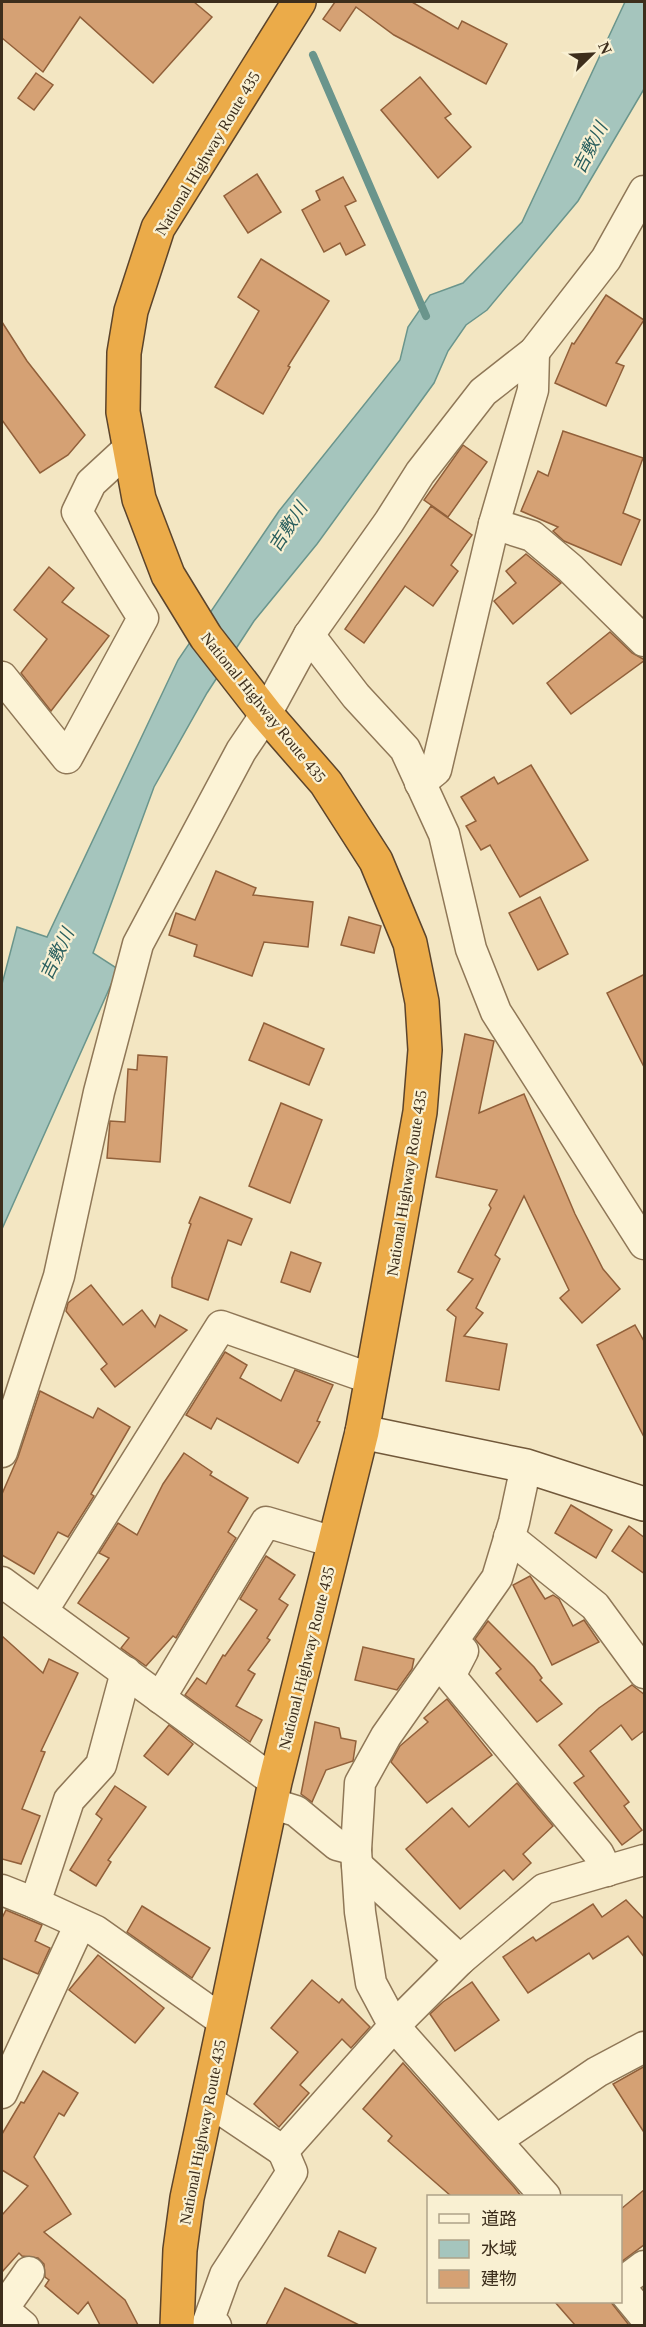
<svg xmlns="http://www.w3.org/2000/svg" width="646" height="2327" viewBox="0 0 646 2327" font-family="'Times New Roman','Noto Sans JP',serif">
<rect width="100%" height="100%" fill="#f3e6c2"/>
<!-- water -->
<polygon fill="#a5c5bd" stroke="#6a958c" stroke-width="1.5" points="625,2 644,2 644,89 578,201 487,310 466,325 448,351 434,383 317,544 254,621 207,693 154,787 93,953 118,969 2,1229 2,984 17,927 47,937 178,660 279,511 400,360 408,327 430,295 463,283 522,222"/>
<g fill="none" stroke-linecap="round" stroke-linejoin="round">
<!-- stream -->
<polyline stroke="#6a958c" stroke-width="8" points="313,55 426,316"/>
</g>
<!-- building -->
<g fill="#d5a174" stroke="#91603a" stroke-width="1.5">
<polygon points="2,2 194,2 212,17 153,83 80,17 43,72 2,38"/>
<polygon points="335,2 412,2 458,29 462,21 507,44 486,84 394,35 356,7 340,31 323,19"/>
<polygon points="36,73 53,85 34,110 18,98"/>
<polygon points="420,77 451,114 445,118 471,147 438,178 381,110"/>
<polygon points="257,174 281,212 248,233 224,196"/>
<polygon points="343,177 356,201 345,206 365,245 346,255 340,243 324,252 302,210 320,200 316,191"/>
<polygon points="261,259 329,301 288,366 290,367 263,414 215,387 259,311 238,297"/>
<polygon points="606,295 644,320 616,363 624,366 606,406 555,383 572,343 574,344"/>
<polygon points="2,322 27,361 85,435 68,455 40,473 2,420"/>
<polygon points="563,431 643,458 623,513 640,520 621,565 564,541 553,531 558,527 521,511 538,471 548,476"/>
<polygon points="463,445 487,462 448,517 424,500"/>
<polygon points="431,506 472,535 451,565 458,571 433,606 405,586 364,643 345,629"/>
<polygon points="526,554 561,583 513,624 494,601 516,583 506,571"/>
<polygon points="49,567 74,588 62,602 109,636 51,711 21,673 47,639 14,610"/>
<polygon points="610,632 632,653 645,660 571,714 547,683"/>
<polygon points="531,765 588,860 520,897 490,845 481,850 466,826 476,821 461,797 494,777 498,784"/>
<polygon points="216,871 256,888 253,895 313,902 308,947 264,942 252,976 194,956 197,945 169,935 176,913 195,920"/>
<polygon points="540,897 568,954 538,970 509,913"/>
<polygon points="349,917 381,926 374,953 341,945"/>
<polygon points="645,974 645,1069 607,993"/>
<polygon points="264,1023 324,1049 309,1085 249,1060"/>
<polygon points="465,1034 494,1041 479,1113 524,1094 575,1214 603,1269 620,1289 582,1323 560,1298 569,1290 524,1196 495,1255 500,1259 476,1308 483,1313 464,1336 507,1344 499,1390 446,1381 456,1317 447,1310 473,1279 458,1272 491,1208 489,1205 497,1190 436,1177"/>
<polygon points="138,1055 167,1057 160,1162 107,1158 110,1121 125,1122 128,1069 137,1070"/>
<polygon points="281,1103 322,1120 290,1203 249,1186"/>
<polygon points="200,1197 252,1219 241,1245 228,1240 208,1300 172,1287 172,1278 191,1224 189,1223"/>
<polygon points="291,1252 321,1263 310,1292 281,1282"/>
<polygon points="91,1285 123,1325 142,1310 155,1327 160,1315 187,1330 115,1387 101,1369 107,1364 66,1311 68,1303"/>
<polygon points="635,1325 645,1343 645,1439 597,1345"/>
<polygon points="225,1352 247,1365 240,1378 281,1401 295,1370 333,1385 317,1421 320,1422 298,1463 217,1418 211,1429 186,1415"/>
<polygon points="40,1391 93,1418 98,1408 130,1427 91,1494 94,1496 68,1537 58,1532 34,1574 2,1555 2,1494 18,1457"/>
<polygon points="184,1453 212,1472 210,1475 248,1498 228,1532 236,1538 176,1638 173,1636 146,1666 121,1648 129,1638 78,1603 109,1558 99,1553 118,1523 137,1535 163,1484"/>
<polygon points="571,1505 612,1530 596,1558 555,1533"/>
<polygon points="629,1526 645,1538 645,1574 612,1551"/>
<polygon points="266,1556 295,1575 279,1599 288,1605 267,1638 270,1640 248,1670 255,1674 236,1706 262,1720 250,1742 185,1695 197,1678 206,1684 223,1655 225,1656 257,1610 240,1599"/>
<polygon points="530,1576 545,1599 553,1595 559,1599 573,1626 584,1620 599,1642 552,1665 513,1585"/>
<polygon points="488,1621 534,1667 542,1678 540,1680 562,1704 537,1722 496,1673 501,1669 475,1639"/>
<polygon points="2,1636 43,1673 49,1659 78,1673 41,1751 45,1752 22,1809 40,1816 21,1864 2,1859"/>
<polygon points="363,1647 414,1659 412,1669 397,1690 355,1680"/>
<polygon points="632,1685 645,1695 645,1730 632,1740 621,1725 590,1751 629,1802 624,1806 642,1830 622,1845 574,1783 584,1776 559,1745 599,1708"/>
<polygon points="447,1699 492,1755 427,1803 391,1762 400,1746 428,1722 424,1718"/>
<polygon points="315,1722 339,1728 341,1738 356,1741 353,1761 326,1770 312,1802 301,1794"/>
<polygon points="169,1725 193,1744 168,1775 144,1756"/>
<polygon points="517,1783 553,1826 523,1854 531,1863 513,1880 504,1870 460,1909 406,1849 452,1808 469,1827"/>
<polygon points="115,1786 146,1807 108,1860 111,1862 96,1886 70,1870 102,1819 96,1814"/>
<polygon points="626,1900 645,1920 645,1958 628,1936 593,1959 589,1953 528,1993 503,1957 533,1937 536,1941 593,1904 602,1917"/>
<polygon points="142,1906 210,1948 192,1978 127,1932"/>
<polygon points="6,1910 42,1925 35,1941 50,1948 38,1974 2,1958 2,1918"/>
<polygon points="98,1955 164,2008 135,2043 69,1990"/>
<polygon points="312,1980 339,2003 342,1999 370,2027 351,2048 342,2039 300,2085 309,2093 279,2127 254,2104 298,2052 271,2028"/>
<polygon points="472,1982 499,2020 455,2051 430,2014 443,2002"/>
<polygon points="403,2063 514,2187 521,2196 451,2196 388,2141 392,2136 363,2109"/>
<polygon points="645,2066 645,2134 613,2084"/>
<polygon points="43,2071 78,2093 64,2116 59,2113 34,2157 71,2214 44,2232 125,2300 138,2325 100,2325 88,2302 78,2314 45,2286 49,2280 45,2277 44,2264 38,2258 22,2256 19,2253 2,2272 2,2215 28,2186 2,2170 2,2134 21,2102 24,2103"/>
<polygon points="645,2189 645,2244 621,2262 621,2209"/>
<polygon points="339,2231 376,2248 365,2273 328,2256"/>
<polygon points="285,2288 359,2325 266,2325"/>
<polygon points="554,2301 610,2301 629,2325 575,2325"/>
</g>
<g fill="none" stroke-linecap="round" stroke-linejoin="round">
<defs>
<g id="street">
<polyline points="494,524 532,536 570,568 644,641"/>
<polyline points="309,635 356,696 405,749 444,834 471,949 496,1012 644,1244"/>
<polyline points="2,677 67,758 143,618 77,512 91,483 129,448"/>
<polyline points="420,783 436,770 494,524 533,390 534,352"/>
<polyline points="2,1452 59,1276 99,1092 138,944 241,751 266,714 309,635 389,522 420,473 483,392 534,352 606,259 644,191"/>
<polyline points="526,1466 514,1522 497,1578 386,1736 360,1783 356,1850 360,1912 371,1983 394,2026 545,2196"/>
<polyline points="509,1537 595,1606 644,1673"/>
<polyline points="2,1582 275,1782"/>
<polyline points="43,1610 221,1326 372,1379"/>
<polyline points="463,1651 450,1676 598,1853 607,1871"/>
<polyline points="126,1672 101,1765 69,1800 35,1903 96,1931 223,2021"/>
<polyline points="160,1698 266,1522 334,1542"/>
<polyline points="270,1803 296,1811 337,1845 356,1850"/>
<polyline points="357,1865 460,1960"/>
<polyline points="2,1890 35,1903"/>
<polyline points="2,2093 80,1924"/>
<polyline points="207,2100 283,2151 394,2026 460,1960 544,1889 644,1860"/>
<polyline points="497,2140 597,2072 644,2047"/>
<polyline points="620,2284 644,2266"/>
<polyline points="620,2287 644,2316"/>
<polyline points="23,2326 3,2309 29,2272"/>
<polyline points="216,2326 208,2322 225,2275 292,2172 283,2151"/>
</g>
<polyline id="secondary" points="362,1432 526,1466 644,1504"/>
<polyline id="highway" points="177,2326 180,2250 187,2198 275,1782 362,1432 420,1112 425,1050 422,1002 410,943 376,861 326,783 266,714 206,637 168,575 139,499 123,412 124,353 131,311 158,228 299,2"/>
</defs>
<!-- street casing -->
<use href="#street" stroke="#8f7757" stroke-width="33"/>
<!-- secondary casing -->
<use href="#secondary" stroke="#71583a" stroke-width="36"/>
<!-- highway casing -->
<use href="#highway" stroke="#5c442b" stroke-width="36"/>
<!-- street -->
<use href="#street" stroke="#fcf3d6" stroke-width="30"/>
<!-- secondary -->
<use href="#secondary" stroke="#fcf3d6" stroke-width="33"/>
<!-- highway -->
<use href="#highway" stroke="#ebab49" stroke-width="33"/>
</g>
<g text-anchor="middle" stroke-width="4.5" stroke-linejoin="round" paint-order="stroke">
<!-- street labels -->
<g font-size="16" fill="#3d2e1c" stroke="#f9f0d2">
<text transform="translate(207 153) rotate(-59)" y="6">National Highway Route 435</text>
<text transform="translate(264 707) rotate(51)" y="6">National Highway Route 435</text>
<text transform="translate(406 1183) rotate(-81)" y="6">National Highway Route 435</text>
<text transform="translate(306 1658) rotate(-76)" y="6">National Highway Route 435</text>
<text transform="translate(202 2132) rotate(-79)" y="6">National Highway Route 435</text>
</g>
<!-- water labels -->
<g font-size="18" font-style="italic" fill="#2a5f5e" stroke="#f9f0d2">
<text transform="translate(590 148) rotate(-63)" y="6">吉敷川</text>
<text transform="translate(288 527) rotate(-57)" y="6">吉敷川</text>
<text transform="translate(57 954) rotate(-64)" y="6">吉敷川</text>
</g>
</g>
<!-- border -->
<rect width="646" height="2327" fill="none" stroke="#3d2e1c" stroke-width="6"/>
<!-- legend -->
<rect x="427" y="2195" width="195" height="108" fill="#f9f0d2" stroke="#aea289" stroke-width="1.5"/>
<rect x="439" y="2214" width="30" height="9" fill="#fcf3d6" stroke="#aea289" stroke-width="1.5"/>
<text x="481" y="2225" font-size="18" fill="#3d2e1c">道路</text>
<rect x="439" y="2240" width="30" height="18" fill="#a5c5bd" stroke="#aea289" stroke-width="1.5"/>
<text x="481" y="2255" font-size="18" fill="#3d2e1c">水域</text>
<rect x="439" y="2270" width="30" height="18" fill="#d5a174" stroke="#aea289" stroke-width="1.5"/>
<text x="481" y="2285" font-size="18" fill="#3d2e1c">建物</text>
<!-- north arrow -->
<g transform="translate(592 54) rotate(66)" stroke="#f9f0d2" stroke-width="4.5" paint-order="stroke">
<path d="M0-4.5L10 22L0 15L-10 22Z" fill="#3d2e1c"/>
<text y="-9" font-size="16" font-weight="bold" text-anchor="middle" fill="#3d2e1c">N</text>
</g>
</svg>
